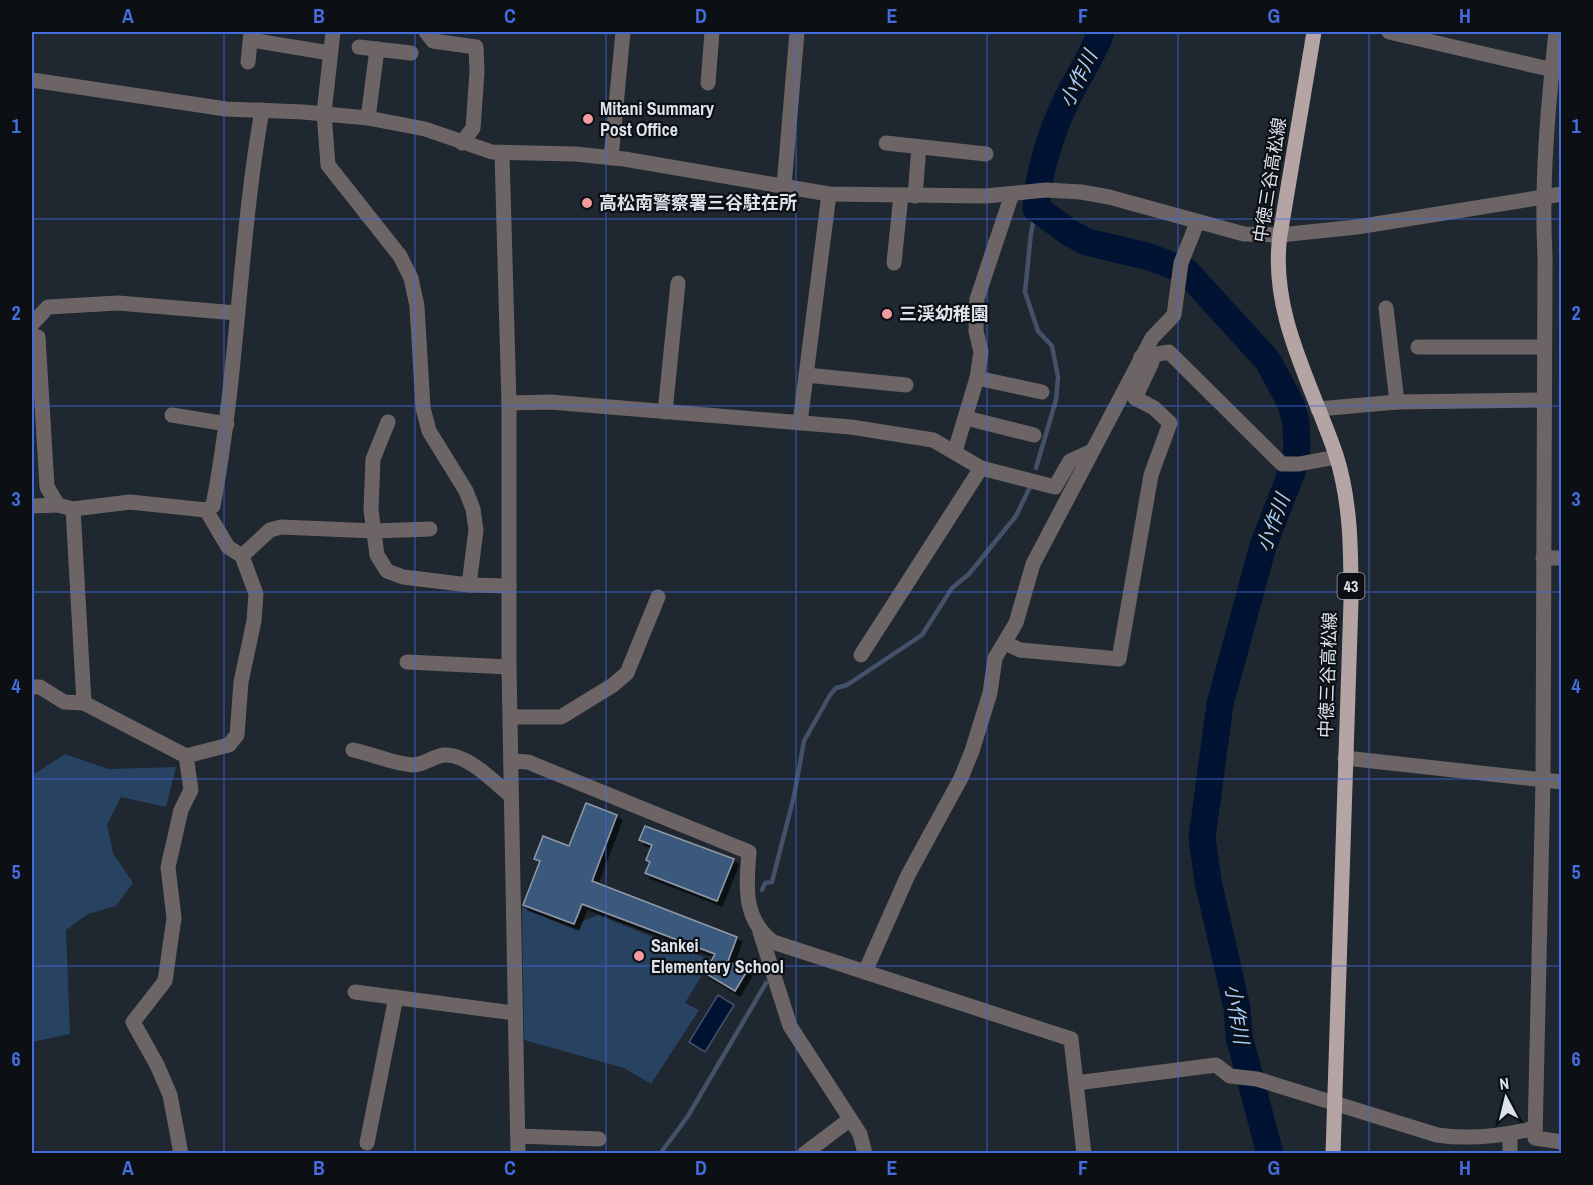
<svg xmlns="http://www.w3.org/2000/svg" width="1593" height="1185" viewBox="0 0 1593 1185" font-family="'Archivo Narrow','Noto Sans JP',sans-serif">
<defs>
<filter id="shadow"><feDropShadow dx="5" dy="5" stdDeviation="0" flood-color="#0009"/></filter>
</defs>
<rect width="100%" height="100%" fill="#1f2730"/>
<!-- green -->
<g fill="#284262">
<polygon points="65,754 108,769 176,767 166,807 121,797 107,825 113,853 133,883 116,906 88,914 66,930 70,1034 32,1042 32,772 36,773"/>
<polygon points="522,907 578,931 583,921 598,915 711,960 685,1003 699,1010 651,1084 624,1068 524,1040"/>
</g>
<!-- water -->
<polygon fill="#001332" stroke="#435169" stroke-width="1.5" points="718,995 734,1005 705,1052 689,1042"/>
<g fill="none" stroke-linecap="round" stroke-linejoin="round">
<!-- stream -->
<g stroke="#435169" stroke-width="4.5">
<polyline points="1036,468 1056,400 1058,377 1052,346 1038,331 1025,292 1031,233 1036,208"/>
<polyline points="762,890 765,883 772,882 794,796 804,741 830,695 836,688 847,685 922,635 952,588 969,574 1016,516 1030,487"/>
<polyline points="660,1154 688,1116 766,983"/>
</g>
<!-- river -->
<path stroke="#001332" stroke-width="27" d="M 1101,32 C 1093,55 1079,75 1068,97 C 1051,132 1039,170 1036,208 L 1070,233 L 1087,242 L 1150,257 L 1186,271 L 1268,361 L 1291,404 L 1296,423 L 1297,447 L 1293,469 L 1263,546 L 1220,704 L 1202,838 L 1208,881 L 1237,1008 L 1239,1036 L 1270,1154"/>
</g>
<!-- building -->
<g fill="#3b587d" stroke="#9099a6" stroke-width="1.5" filter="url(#shadow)">
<polygon points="586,803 617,815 592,881 737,937 728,961 747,971 735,991 705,973 715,954 582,904 574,924 523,905 540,861 534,859 543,836 569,846"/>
<polygon points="645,826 734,859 717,901 645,873 650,862 646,860 652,845 639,840"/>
</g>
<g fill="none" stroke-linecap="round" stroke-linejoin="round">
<!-- street -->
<g stroke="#6d6565" stroke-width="15">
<polyline points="333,32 324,113 328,165 400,256 411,278 417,306 423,408 429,431 466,491 473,509 476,530 469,585"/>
<polyline points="426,32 433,41 476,47 477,72 473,128 462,143"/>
<polyline points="1389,32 1562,72"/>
<path d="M 1556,32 C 1548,107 1541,181 1545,257 L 1543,781 L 1535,1138 L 1562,1142"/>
<polyline points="251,40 330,53"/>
<polyline points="359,47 411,53"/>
<polyline points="248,62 251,32"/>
<polyline points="32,80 226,109 303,112 368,118 425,129 492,152 575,154 624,159 829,194 986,196 1046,190 1081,192 1109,197 1244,234 1280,235 1357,227 1562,194"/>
<polyline points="708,83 712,32"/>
<polyline points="368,118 377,49"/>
<polyline points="886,143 986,154"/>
<polyline points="502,154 509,403 509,667 518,1154"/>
<polyline points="611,158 623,32"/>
<polyline points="784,186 797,32"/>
<polyline points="915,196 919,147"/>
<polyline points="894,263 901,195"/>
<polyline points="1386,308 1397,402"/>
<polyline points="32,324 48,307 118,303 237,313"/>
<polyline points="32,335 38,337 47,487 58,505 73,509 84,703 186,756 191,790 181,810 168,867 174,918 165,981 133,1022 157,1065 170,1095 181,1154"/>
<polyline points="1418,347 1544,347"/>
<polyline points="1141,357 1169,352 1282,464 1299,464 1336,457"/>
<polyline points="806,375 906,385"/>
<polyline points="977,378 1042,392"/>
<polyline points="509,403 550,402 851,427 933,440 981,468 1055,487 1070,461 1092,451"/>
<polyline points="1318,409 1397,402 1544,400"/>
<polyline points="665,412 678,283"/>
<polyline points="172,415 227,424"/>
<polyline points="966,418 1034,435"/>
<polyline points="388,422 373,459 371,510 377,555 387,571 403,577 469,585 509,586"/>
<polyline points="800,423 829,194"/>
<polyline points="955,451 977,378 981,352 976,331 977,299 1012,194"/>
<polyline points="32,506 58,505"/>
<path d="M 73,509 L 130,502 L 206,510 L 213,506 C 238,375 239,241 262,110"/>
<polyline points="242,556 270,530 281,527 374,531 430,529"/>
<polyline points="1543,558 1562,558"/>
<polyline points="1005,643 1020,650 1119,659 1151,475 1170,423 1154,408 1135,398 1152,362 1141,357"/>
<polyline points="861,655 981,468"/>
<polyline points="407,662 509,667"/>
<polyline points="32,687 40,687 64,702 84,703"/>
<polyline points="511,717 561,717 613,685 627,673 658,597"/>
<path d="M 353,750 C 373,754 393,764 413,765 C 425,765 433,756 444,755 C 467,753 494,782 511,796"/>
<polyline points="186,756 229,745 237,735 241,682 254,621 256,594 242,556 228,547 206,510"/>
<polyline points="1345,758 1562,782"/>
<path d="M 511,761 L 528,762 L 749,852 C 746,887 743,919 773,942 L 1071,1039 L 1084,1154"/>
<polyline points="760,932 790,1026 860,1134 865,1154"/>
<polyline points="865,972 908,875 961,778 972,751 990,693 995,658 1016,623 1033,564 1152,338 1174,315 1181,263 1197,223"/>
<polyline points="355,992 514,1013"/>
<path d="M 1076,1083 L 1216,1065 L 1230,1076 L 1257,1079 L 1437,1135 C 1470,1140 1502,1136 1535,1128"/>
<polyline points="518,1136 599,1139"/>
<polyline points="367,1143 396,997"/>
<polyline points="804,1154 849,1120"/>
<polyline points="1510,1154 1510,1134"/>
</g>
<!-- primary -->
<path stroke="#b4a4a4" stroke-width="15" d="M 1314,32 L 1280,235 C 1269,313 1312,384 1336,455 C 1351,502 1351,552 1351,601 L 1333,1154"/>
</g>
<!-- grid -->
<path fill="none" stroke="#446cdc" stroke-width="1.5" stroke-opacity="0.55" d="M 224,32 L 224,1154M 415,32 L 415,1154M 606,32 L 606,1154M 796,32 L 796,1154M 987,32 L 987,1154M 1178,32 L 1178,1154M 1369,32 L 1369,1154M 32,219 L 1562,219M 32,406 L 1562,406M 32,592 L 1562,592M 32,779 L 1562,779M 32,966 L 1562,966"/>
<!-- markers -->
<g fill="#f49b9f" stroke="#0c0f14" stroke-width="2">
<circle cx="588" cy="119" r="6"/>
<circle cx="587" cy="203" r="6"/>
<circle cx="887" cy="314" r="6"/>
<circle cx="639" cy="956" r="6"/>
</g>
<g text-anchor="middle" stroke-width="4.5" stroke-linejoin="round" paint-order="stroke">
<!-- shield labels -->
<rect fill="#0c0f14" stroke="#9fa3aa" stroke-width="1.5" x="1337.5" y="573" width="27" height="26" rx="4.5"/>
<g font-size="16" font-weight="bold" fill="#dee3ea">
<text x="1351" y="592">43</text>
</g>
<!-- poi labels -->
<g font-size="18" font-weight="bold" fill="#dee3ea" stroke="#0c0f14" text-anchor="start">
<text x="600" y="115">Mitani Summary<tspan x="600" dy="21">Post Office</tspan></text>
<text x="599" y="209">高松南警察署三谷駐在所</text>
<text x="899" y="320">三渓幼稚園</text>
<text x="651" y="952">Sankei<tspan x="651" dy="21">Elementery School</tspan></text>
</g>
<!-- street labels -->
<g font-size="18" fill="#dee3ea" stroke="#0c0f14">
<text transform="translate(1270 180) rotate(-81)" y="6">中徳三谷高松線</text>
<text transform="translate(1328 675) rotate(-88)" y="6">中徳三谷高松線</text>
</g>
<!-- water labels -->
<g font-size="20" font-style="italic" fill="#a7cdfe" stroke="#0c0f14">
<text transform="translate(1078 79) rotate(-64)" y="7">小作川</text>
<text transform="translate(1273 523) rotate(-70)" y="7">小作川</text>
<text transform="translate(1237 1014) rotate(81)" y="7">小作川</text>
</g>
</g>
<!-- border -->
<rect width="1593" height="1185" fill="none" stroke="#0c0f14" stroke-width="66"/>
<!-- north arrow -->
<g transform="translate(1506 1098) rotate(353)" stroke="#0c0f14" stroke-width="4.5" paint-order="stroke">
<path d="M0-4.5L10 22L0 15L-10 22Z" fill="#dee3ea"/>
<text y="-9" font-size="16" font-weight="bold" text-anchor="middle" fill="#dee3ea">N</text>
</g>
<rect x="33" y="33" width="1527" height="1119" fill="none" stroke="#446cdc" stroke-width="2"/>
<g font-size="20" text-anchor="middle" font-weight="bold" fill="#446cdc">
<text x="128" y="23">A</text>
<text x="319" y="23">B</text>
<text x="510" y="23">C</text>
<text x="701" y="23">D</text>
<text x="892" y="23">E</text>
<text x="1083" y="23">F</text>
<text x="1274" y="23">G</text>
<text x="1465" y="23">H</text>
<text x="16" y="133">1</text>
<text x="1576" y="133">1</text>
<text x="16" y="320">2</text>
<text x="1576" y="320">2</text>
<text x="16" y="506">3</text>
<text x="1576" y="506">3</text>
<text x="16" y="693">4</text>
<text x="1576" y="693">4</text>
<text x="16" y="879">5</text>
<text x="1576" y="879">5</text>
<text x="16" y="1066">6</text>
<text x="1576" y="1066">6</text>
<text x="128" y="1175">A</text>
<text x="319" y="1175">B</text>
<text x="510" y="1175">C</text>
<text x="701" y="1175">D</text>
<text x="892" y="1175">E</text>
<text x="1083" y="1175">F</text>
<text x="1274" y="1175">G</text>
<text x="1465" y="1175">H</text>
</g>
</svg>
